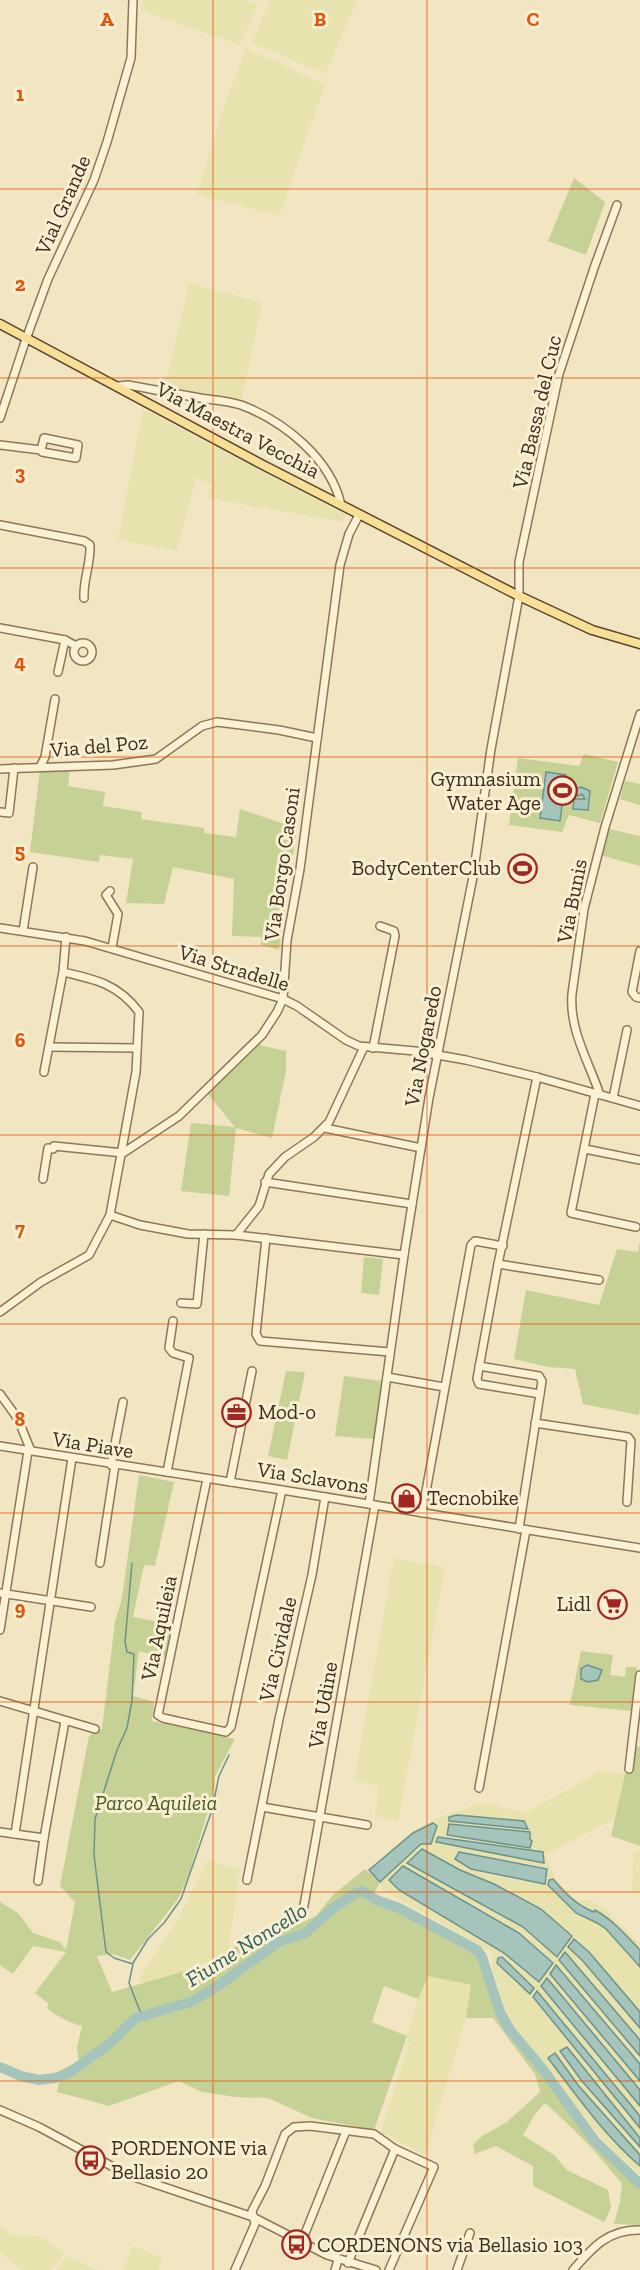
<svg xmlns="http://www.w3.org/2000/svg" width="640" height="2270" viewBox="0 0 640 2270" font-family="'Zilla Slab',serif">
<rect width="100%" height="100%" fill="#f2e6c2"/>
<!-- farmland -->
<g fill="#e8e2af">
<polygon points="143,0 245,0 258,5 240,45 141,10"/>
<polygon points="270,0 357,0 325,74 252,43"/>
<polygon points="246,48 325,85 279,216 197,195 222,112"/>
<polygon points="189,283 262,303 245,383 239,405 164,392"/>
<polygon points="143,409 346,515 343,522 208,498 212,485 196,477 177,551 118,540"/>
<polygon points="394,1558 445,1568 398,1822 377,1817 375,1814 379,1786 354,1781"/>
<polygon points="601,1771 625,1774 615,1819 545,1855 555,1877 566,1891 579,1901 590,1900 603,1908 640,1943 640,2175 612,2150 596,2132 508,2019 492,1968 491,1952 382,1889 380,1882 369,1870 415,1829 435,1819 482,1803 520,1811 523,1814"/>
<polygon points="640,1849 640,1893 632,1890 633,1852"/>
<polygon points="208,1861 240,1870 227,1959 143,1983 138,1980 175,1924"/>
<polygon points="428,1976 472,1985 466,2018 425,2155 381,2132 409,2044 407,2036 418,1999"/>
<polygon points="0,2224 11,2235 39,2236 65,2253 50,2270 22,2270 0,2252"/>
<polygon points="133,2246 163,2258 158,2270 123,2270"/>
<polygon points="67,2256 98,2270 56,2270"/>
</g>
<!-- green -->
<g fill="#c6d195">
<polygon points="574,178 605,202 586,255 548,241"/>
<polygon points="584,754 618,762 600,823 569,815 562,832 509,825 518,758 579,766"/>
<polygon points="40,769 70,769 68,786 105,792 103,806 142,812 141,819 204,828 204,833 236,837 240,809 297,828 279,950 261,945 261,937 232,936 234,879 173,867 164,904 126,903 133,859 100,855 99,862 30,852"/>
<polygon points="625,781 640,784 640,805 620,799"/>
<polygon points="609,829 640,836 640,866 600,855"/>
<polygon points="259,1045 286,1051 286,1071 272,1138 236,1128 229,1196 181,1191 191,1123 235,1127 207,1093"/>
<polygon points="640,1241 640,1408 639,1415 583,1404 575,1369 548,1367 514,1359 526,1290 599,1305 617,1249 638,1252"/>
<polygon points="364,1257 383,1259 379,1295 361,1293"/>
<polygon points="286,1371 305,1372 287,1460 268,1456"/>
<polygon points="344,1376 382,1381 374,1439 335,1436"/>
<path d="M 139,1475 L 174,1482 L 155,1566 L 144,1565 L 133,1617 L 171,1624 L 166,1658 L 139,1651 L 133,1696 L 154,1702 L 152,1721 L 235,1739 L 215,1776 L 215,1786 L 208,1811 L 189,1874 L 178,1899 L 130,1960 L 113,1954 L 97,1956 L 112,1992 L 227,1959 L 237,1943 L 284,1931 L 316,1916 L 333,1895 L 365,1869 L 380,1882 L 372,1897 L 399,1908 L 477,1950 L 482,1957 L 500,2012 L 510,2030 L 541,2067 L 595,2141 L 640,2184 L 640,2225 L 614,2224 L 620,2201 L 622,2184 C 599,2154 573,2128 545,2103 L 535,2114 L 523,2135 L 554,2155 L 567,2170 L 608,2190 L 611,2208 L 604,2222 L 533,2186 L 533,2166 L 496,2146 L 475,2154 L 473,2145 L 482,2136 L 507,2122 L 540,2092 L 535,2074 L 493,2018 L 466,2018 L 471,1985 L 428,1976 L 418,1999 L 384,1986 L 372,2022 L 407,2036 L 374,2130 L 312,2118 L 268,2098 L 236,2097 L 202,2092 L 179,2081 L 109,2106 L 57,2092 L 61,2070 L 79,2061 L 77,2048 L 82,2026 C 68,2022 58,2017 47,2008 L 49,2004 L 35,1993 L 66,1952 L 33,1946 L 13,1974 L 0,1965 L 0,1902 L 18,1913 L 33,1933 L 60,1942 L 66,1950 L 75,1902 L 60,1886 L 89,1736 L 102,1729 L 115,1622 L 122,1598 Z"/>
<polygon points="581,1651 613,1655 610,1675 625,1677 626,1667 637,1667 632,1711 570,1705"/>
<polygon points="634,1746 640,1747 640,1846 611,1836 625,1774 632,1772"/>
</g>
<!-- water -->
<g fill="#a5c4bc" stroke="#6b938b" stroke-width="1.5">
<polygon points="546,772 566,775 560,821 540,818"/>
<polygon points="581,787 590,791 588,810 573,809 574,799 585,799 582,794 579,796 576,795 576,789"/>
<polygon points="587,1665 602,1670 598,1680 588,1682 581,1679 581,1669"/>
<polygon points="457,1815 524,1821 528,1829 449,1821 449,1817"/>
<polygon points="433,1823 437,1826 431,1844 421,1844 380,1882 369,1870 413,1833"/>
<polygon points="449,1824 530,1832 530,1839 532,1841 530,1848 447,1835"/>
<polygon points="438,1837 543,1852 544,1863 436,1842"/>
<polygon points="422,1849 460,1870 494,1884 541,1909 572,1936 557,1957 523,1927 407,1863"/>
<polygon points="459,1852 547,1869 545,1884 471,1869 455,1859"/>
<polygon points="403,1866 519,1933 553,1963 539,1982 504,1953 399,1890 389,1880"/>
<path d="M 553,1879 C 565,1893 576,1905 594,1912 L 595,1910 C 613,1920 626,1935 640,1950 L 640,1967 L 606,1929 L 597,1923 L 576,1913 L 548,1885 L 549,1880 Z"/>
<polygon points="574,1939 589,1952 640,2012 640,2028 582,1960 568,1947"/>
<polygon points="565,1952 640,2040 640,2056 559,1960"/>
<polygon points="502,1957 534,1988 530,1994 497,1963 498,1958"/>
<polygon points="556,1965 640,2064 640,2081 550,1974"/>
<polygon points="547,1978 640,2090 640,2106 541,1986"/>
<polygon points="537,1991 640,2116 640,2128 533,1997"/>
<polygon points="567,2047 640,2138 640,2147 581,2080 560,2051"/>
<path d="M 555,2053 L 578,2085 L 640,2155 L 640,2166 C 605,2136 576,2095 548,2058 Z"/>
</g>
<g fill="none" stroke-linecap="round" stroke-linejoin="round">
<!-- stream -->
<g stroke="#6b938b" stroke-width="1.5">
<polyline points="132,1563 125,1642 127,1652 134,1654 132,1700 127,1728 117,1750 95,1819 94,1855 106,1952 114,1958 133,1964 129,1983 142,2016"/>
<polyline points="133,1963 148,1939 164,1923 181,1899 212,1810 219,1776 229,1755"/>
</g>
<!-- river -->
<polyline stroke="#a5c4bc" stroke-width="10" points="0,2067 21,2076 39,2080 55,2078 69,2073 108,2045 136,2018 191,2002 218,1986 278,1942 304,1934 336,1906 356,1893 362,1891 376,1900 399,1908 477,1950 482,1957 500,2012 510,2030 541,2067 595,2141 640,2184"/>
<defs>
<g id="minor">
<path d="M 118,386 L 128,385 C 152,389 176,394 200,398 C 213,400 228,401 241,405 C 284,421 331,459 341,505"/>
<polyline points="0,418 26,339 48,279 94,180 107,142 131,58 133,0"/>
<polyline points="0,445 41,450 42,452 76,458 78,445 44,438 41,450"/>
<path d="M 0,525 L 84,541 L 90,545 C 91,563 83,580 84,598"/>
<polyline points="0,628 65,640 76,646"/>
<circle cx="83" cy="652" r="9"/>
<polyline points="58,672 65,640"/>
<polyline points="40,767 45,757 55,699"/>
<polyline points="0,769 113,765 156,759 202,726 217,722 279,730 317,738"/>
<polyline points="0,812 9,813 14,768"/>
<polyline points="110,891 106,895 118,914 112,948"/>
<polyline points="0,928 85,941 283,999 297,1006 346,1040 359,1046 415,1051 466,1060 537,1077 640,1106"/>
<polyline points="23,931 33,867"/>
<polyline points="640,951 632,992 636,997 640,998"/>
<polyline points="49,1047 137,1048"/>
<polyline points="373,1048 395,936 394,931 380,926"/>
<polyline points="44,1072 63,972 66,937"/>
<polyline points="537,1077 498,1264 477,1379 479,1384 540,1394"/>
<polyline points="595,1094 571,1213 636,1227"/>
<path d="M 600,1095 C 589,1062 569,1030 572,994 L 584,909 L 605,827 L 640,714"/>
<polyline points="613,1098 627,1030"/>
<polyline points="325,1128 421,1148"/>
<polyline points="585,1149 640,1160"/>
<polyline points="43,1179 48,1148 53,1149 54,1146 123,1153 179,1116 262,1035 277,1012 283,999 287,940 300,869 340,565 349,534 359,515"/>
<polyline points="265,1182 412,1204"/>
<polyline points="110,1215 140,1225 188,1234 236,1235 404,1255"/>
<polyline points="236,1235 259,1206 269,1174 285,1157 314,1137 329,1122 364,1047"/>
<polyline points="266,1238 256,1334 260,1341 390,1352"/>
<polyline points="498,1264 599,1280"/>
<polyline points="181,1303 197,1304 204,1234"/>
<path d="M 0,1312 L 41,1282 L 89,1255 L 110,1215 L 136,1072 L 139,1012 C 118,984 95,979 63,972"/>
<polyline points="479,1366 539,1376 542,1381 519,1529"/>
<polyline points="387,1377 444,1387"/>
<polyline points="0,1394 18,1419 31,1451"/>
<polyline points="535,1423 628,1437 631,1441 627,1502"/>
<polyline points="0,1446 282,1490 640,1548"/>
<polyline points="111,1465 123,1402"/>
<polyline points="167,1472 189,1358 173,1353 169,1348 173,1321"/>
<polyline points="207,1479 158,1715 163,1718 226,1732 231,1727 282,1490"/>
<polyline points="230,1482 252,1371"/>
<polyline points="369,1504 404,1255 429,1098 473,877 491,749 519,596 519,562 559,374 594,268 617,205"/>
<polyline points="422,1513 471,1245 475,1241 503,1246"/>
<polyline points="100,1563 115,1465"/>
<polyline points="0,1593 91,1607"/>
<polyline points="0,1630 28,1451"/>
<polyline points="0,1701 95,1729"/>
<polyline points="629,1769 640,1675"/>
<polyline points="479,1788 526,1530"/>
<polyline points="262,1807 367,1825"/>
<polyline points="0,1832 44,1838"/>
<polyline points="15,1834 72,1458"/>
<polyline points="247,1880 279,1719 312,1575 325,1497"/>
<polyline points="38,1881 44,1838 65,1721"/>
<polyline points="303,1911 375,1505"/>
<polyline points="0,2110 39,2127 128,2175 253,2217 327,2255 376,2270"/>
<polyline points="302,2241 346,2131"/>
<polyline points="348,2263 395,2149"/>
<polyline points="235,2270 255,2224 252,2211 265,2186 285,2134 294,2127 310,2126 374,2134 395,2149 434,2167 389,2270"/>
<polyline points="335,2270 338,2260"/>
<polyline points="457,2270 470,2233"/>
<path d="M 573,2270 C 592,2248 608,2229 640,2230"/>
</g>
<polyline id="major" points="0,324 263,465 519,596 592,630 640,644"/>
</defs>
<!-- minor casing -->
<use href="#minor" stroke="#8d7757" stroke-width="10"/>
<!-- major casing -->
<use href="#major" stroke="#5b442c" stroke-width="11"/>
<!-- minor -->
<use href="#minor" stroke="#fbf2d6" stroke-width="7"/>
<!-- major -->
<use href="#major" stroke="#f8df97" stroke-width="8"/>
</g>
<!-- grid -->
<path fill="none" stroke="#df570d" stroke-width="1.5" stroke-opacity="0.55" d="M 213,0 L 213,2270M 427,0 L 427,2270M 0,189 L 640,189M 0,378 L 640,378M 0,568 L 640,568M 0,757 L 640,757M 0,946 L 640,946M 0,1135 L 640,1135M 0,1324 L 640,1324M 0,1513 L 640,1513M 0,1702 L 640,1702M 0,1892 L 640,1892M 0,2081 L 640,2081"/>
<!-- icons -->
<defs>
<symbol id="stadium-ring" viewBox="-11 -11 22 22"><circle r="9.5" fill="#f8efd2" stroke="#a12822" stroke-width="1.5"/><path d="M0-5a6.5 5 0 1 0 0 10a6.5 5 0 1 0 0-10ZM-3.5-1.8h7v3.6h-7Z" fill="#a12822"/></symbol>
<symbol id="office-ring" viewBox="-11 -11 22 22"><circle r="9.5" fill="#f8efd2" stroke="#a12822" stroke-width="1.5"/><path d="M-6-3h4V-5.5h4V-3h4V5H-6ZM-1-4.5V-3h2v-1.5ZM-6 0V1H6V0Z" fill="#a12822"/></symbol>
<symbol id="shop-ring" viewBox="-11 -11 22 22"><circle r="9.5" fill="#f8efd2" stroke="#a12822" stroke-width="1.5"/><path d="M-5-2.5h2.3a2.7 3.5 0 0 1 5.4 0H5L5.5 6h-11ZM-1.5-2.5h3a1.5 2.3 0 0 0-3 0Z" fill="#a12822"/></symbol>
<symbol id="supermarket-ring" viewBox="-11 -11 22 22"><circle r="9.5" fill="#f8efd2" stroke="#a12822" stroke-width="1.5"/><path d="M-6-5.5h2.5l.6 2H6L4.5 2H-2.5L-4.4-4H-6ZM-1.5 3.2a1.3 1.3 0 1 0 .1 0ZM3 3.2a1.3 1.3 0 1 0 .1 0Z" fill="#a12822"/></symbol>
<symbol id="bus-ring" viewBox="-11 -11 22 22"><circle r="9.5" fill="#f8efd2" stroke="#a12822" stroke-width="1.5"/><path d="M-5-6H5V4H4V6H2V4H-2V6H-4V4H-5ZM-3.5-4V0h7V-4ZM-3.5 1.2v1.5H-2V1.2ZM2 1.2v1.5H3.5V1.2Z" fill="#a12822"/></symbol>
</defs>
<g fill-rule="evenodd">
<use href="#stadium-ring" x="546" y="774" width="33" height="33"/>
<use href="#stadium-ring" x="506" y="852" width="33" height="33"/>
<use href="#office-ring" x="220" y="1396" width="33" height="33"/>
<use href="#shop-ring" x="390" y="1482" width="33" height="33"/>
<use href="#supermarket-ring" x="596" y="1588" width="33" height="33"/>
<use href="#bus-ring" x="74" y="2144" width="33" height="33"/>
<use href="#bus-ring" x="280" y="2228" width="33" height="33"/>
</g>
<g text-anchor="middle" stroke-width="6" stroke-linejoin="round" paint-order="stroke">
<!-- street labels -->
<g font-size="21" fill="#3c2e1d" stroke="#f8efd2">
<text transform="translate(63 205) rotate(-66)" y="7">Vial Grande</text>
<text transform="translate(537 412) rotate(-77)" y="7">Via Bassa del Cuc</text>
<text transform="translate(238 430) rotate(28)" y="7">Via Maestra Vecchia</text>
<text transform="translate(99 746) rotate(-5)" y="7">Via del Poz</text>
<text transform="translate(282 864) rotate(-82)" y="7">Via Borgo Casoni</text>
<text transform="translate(572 901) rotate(-79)" y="7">Via Bunis</text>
<text transform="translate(234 968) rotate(17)" y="7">Via Stradelle</text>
<text transform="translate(423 1046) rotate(-79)" y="7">Via Nogaredo</text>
<text transform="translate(93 1445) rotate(9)" y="7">Via Piave</text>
<text transform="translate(313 1478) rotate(9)" y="7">Via Sclavons</text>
<text transform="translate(159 1628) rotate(-78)" y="7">Via Aquileia</text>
<text transform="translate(278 1649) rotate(-77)" y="7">Via Cividale</text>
<text transform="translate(323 1705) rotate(-80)" y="7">Via Udine</text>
</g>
<!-- poi labels -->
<g font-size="21" fill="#3c2e1d" stroke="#f8efd2" text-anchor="start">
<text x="541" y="786" text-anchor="end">Gymnasium<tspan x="541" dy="24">Water Age</tspan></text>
<text x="501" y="875" text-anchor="end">BodyCenterClub</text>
<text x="258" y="1419">Mod-o</text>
<text x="427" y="1505">Tecnobike</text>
<text x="591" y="1611" text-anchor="end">Lidl</text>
<text x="111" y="2155">PORDENONE via<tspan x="111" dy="24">Bellasio 20</tspan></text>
<text x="317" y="2252">CORDENONS via Bellasio 103</text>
</g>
<!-- park labels -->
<g font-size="21" font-style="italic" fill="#495a22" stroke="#f8efd2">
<text x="156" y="1810">Parco Aquileia</text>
</g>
<!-- water labels -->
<g font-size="22" font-style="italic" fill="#2b5d5c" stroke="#f8efd2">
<text transform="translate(246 1944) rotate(-32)" y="8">Fiume Noncello</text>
</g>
</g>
<g font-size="20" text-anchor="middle" font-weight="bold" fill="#df570d" stroke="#f8efd2" stroke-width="6" stroke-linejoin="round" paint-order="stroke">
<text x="107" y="26">A</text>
<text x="320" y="26">B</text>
<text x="533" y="26">C</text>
<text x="20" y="101">1</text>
<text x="20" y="291">2</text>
<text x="20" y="480">3</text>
<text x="20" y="669">4</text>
<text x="20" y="858">5</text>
<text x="20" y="1047">6</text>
<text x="20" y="1236">7</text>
<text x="20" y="1426">8</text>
<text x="20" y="1615">9</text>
</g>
</svg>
